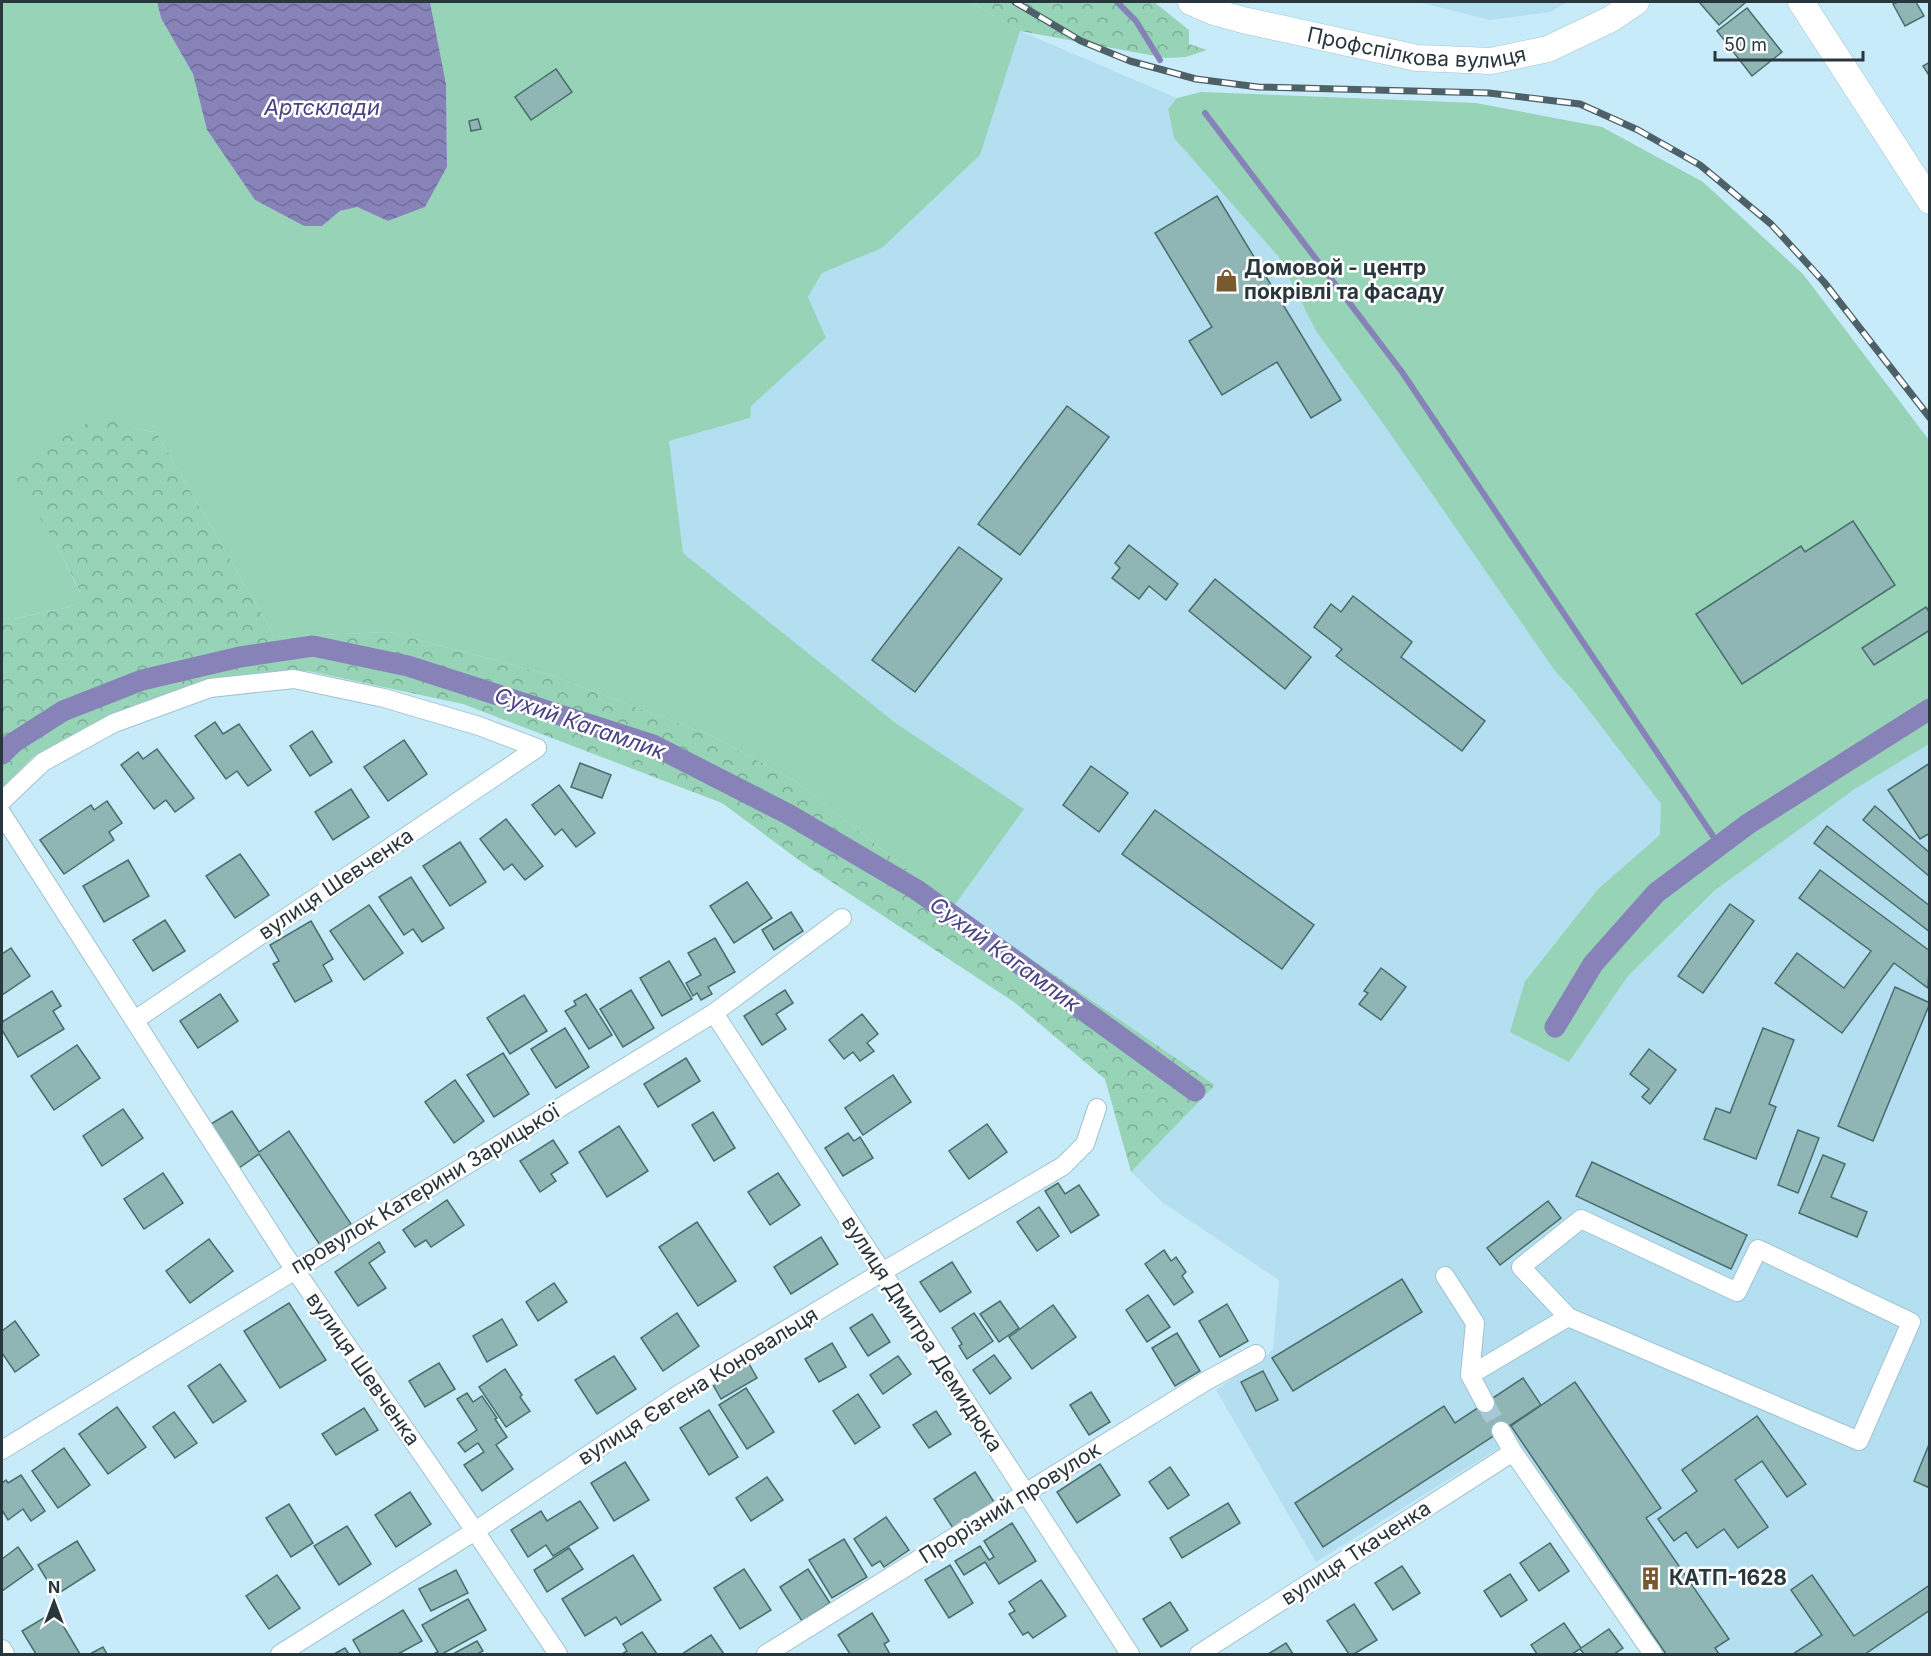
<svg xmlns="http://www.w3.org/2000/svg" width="1931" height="1656" viewBox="0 0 1931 1656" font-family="Inter,sans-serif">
<defs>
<pattern id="forest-crowns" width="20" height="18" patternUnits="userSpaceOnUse" patternTransform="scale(1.5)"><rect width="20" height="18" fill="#96d3b7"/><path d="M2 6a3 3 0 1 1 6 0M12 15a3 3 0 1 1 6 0" fill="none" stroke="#7aac96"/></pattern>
<pattern id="water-waves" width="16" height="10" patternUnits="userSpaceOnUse" patternTransform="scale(1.5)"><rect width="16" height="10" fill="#8783b9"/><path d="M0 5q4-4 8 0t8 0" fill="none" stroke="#6e6c98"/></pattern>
</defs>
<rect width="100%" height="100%" fill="#c8ebfa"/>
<!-- built -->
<g fill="#b3dff0">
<polygon points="1419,2 1568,2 1550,12 1490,20"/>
<polygon points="1020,31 1177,98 1168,109 1174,138 1278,256 1316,331 1384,425 1555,671 1573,690 1661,804 1661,835 1598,889 1525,980 1569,1062 1628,976 1714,891 1855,789 1929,744 1929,1654 1661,1654 1512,1440 1316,1562 1216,1390 1266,1356 1273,1349 1279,1280 1163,1203 1131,1172 1215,1085 954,906 1023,809 897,724 683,553 669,441 750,418 750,406 825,339 808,297 822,273 882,248 980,155"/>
</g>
<!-- grass -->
<g fill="#96d3b7">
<polygon points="2,2 157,2 161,18 193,74 207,130 255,200 304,226 322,226 340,211 357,207 388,221 425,207 447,167 446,84 430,2 971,2 1020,31 980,155 882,248 822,273 808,297 826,338 751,406 750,418 669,441 683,553 897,724 1024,809 954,906 795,781 710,735 550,675 389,632 275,637 156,432 135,429 110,410 56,543 80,593 69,607 13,619 2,618"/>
<polygon points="1201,92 1476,103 1602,127 1703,182 1803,274 1929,440 1929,744 1855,789 1714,891 1628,976 1569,1062 1510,1032 1525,981 1598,889 1660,835 1661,804 1573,690 1555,671 1384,425 1316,331 1278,256 1174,138 1168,109 1177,98"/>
</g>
<!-- forest -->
<g fill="url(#forest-crowns)">
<polygon points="971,2 1154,2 1189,30 1189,44 1207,50 1186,57 1166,58 1020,31"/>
<polygon points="110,409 135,429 156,432 275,637 389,632 550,675 710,735 795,781 954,906 1215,1085 1131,1172 1105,1079 1014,1002 803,863 722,803 463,704 308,671 196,687 92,727 33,757 2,788 2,618 14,619 69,607 80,592 56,543 9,470"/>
</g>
<!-- water -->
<polygon fill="url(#water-waves)" points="157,2 430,2 446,84 447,167 425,207 388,221 357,207 340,211 322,226 304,226 255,200 207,130 193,74 161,18"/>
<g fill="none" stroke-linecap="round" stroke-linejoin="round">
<!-- stream -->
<g stroke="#8783b9" stroke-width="6">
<polyline points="1117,2 1136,21 1160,60"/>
<polyline points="1205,113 1402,372 1719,845"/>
</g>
<!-- canal -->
<g stroke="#8783b9" stroke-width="21">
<polyline points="2,754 13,743 63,711 142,680 240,657 313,646 408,666 653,745 788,814 917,890 1195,1091"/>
<polyline points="1555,1027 1593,964 1656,893 1748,824 1930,709"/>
</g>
</g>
<!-- building -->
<g fill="#8fb6b5" stroke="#496d6d" stroke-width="1.5">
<polygon points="1699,2 1744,2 1745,3 1719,25"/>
<polygon points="1898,2 1916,2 1924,16 1905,26 1893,4"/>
<polygon points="1747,8 1782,52 1752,76 1717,31"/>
<polygon points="1930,62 1930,77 1923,66"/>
<polygon points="556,69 572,92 531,120 515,97"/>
<polygon points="478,119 481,129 471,131 469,121"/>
<polygon points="1217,196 1341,400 1311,418 1277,362 1222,395 1189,341 1212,327 1155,233"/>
<polygon points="1067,406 1109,437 1020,555 978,524"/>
<polygon points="1853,521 1895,585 1742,684 1696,614 1801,546 1805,552"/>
<polygon points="1129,545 1178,584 1166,600 1149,586 1139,599 1112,578 1120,568 1115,563"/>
<polygon points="959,547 1002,579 915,692 872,660"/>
<polygon points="1215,579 1311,657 1285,689 1189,611"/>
<polygon points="1353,596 1412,642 1401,657 1485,721 1462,751 1336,656 1342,649 1314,627 1331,604 1341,612"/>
<polygon points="1926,607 1930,613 1930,630 1874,665 1862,648"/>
<polygon points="215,722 223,734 239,724 271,770 248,786 237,771 226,779 195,736"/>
<polygon points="312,731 332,762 310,776 290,746"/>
<polygon points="404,740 427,774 388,801 364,767"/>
<polygon points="157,749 194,798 175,812 166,800 154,809 121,765 138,752 143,759"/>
<polygon points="580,763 611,775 602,798 571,787"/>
<polygon points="1930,763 1930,833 1920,839 1888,790"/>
<polygon points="1091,766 1128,793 1099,832 1063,805"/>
<polygon points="559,785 595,833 576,847 562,829 555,835 532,805"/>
<polygon points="351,789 369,817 333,840 315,812"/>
<polygon points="107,801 122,823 109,832 114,840 64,874 40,840 91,805 94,810"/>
<polygon points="1875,806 1930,853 1930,877 1863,820"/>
<polygon points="1155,810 1314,925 1282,969 1122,854"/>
<polygon points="506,819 543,866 525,880 512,864 504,870 480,839"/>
<polygon points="1827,826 1930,906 1930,932 1814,843"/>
<polygon points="460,842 486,882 450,906 423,866"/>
<polygon points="240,854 269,895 235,918 206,876"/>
<polygon points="128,860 149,896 104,922 83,886"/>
<polygon points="1820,870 1930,951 1928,988 1894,963 1842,1033 1775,983 1797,953 1844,988 1871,951 1799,898"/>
<polygon points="411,877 444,928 422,942 413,929 404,935 379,897"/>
<polygon points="747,882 772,918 734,943 710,906"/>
<polygon points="1730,904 1754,921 1703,993 1678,976"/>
<polygon points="369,905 403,953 364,980 330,931"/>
<polygon points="791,912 803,931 774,950 762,930"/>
<polygon points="165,920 185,951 153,971 133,940"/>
<polygon points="311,921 333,959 323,965 332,981 295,1002 273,964 279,961 270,945"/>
<polygon points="715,938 735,972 708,987 712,994 701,1000 697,993 693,996 686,983 701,975 688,953"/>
<polygon points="11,948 30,976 2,995 2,954"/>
<polygon points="669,961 692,999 662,1016 640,978"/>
<polygon points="1381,968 1406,987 1381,1020 1359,1004 1368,993 1364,991"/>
<polygon points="1895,987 1930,1003 1873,1141 1838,1126"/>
<polygon points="631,990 654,1028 623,1047 600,1009"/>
<polygon points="785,990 793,1003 776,1014 786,1029 762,1045 744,1016"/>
<polygon points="52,991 61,1006 53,1011 64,1029 18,1057 2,1030 2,1022"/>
<polygon points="220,994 238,1021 198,1048 180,1021"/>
<polygon points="586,994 612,1035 589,1049 565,1011 576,1005 574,1001"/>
<polygon points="524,995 547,1031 510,1054 487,1018"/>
<polygon points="862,1014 878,1034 867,1043 874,1051 860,1061 853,1052 844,1059 829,1040"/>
<polygon points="565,1028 589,1067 556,1088 531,1049"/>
<polygon points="1763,1028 1794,1040 1769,1104 1776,1107 1756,1159 1704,1139 1716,1108 1730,1113"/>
<polygon points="77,1045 100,1078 54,1110 31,1076"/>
<polygon points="1649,1049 1676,1070 1650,1104 1642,1097 1649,1089 1630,1074"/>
<polygon points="503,1053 529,1094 494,1117 467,1075"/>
<polygon points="686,1058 700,1081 658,1107 644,1084"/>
<polygon points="893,1075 911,1102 863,1135 845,1108"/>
<polygon points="455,1080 484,1121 454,1143 425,1102"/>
<polygon points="123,1109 143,1138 102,1166 83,1136"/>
<polygon points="232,1111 259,1152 289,1131 351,1224 320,1245 259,1154 239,1168 211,1124"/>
<polygon points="713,1112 735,1148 714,1161 692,1125"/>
<polygon points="987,1124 1007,1152 969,1179 949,1151"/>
<polygon points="619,1126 648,1171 607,1197 579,1152"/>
<polygon points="1798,1130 1819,1138 1798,1193 1778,1185"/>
<polygon points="848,1133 854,1141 860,1137 873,1158 843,1176 825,1148"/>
<polygon points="553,1140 568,1163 551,1174 556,1181 540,1192 520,1161"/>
<polygon points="1823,1155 1845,1164 1831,1197 1867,1212 1857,1237 1799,1213"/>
<polygon points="1592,1162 1747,1235 1731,1269 1576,1196"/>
<polygon points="163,1173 183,1203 144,1229 124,1199"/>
<polygon points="778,1173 800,1205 770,1225 748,1192"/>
<polygon points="1058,1183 1065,1194 1079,1185 1099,1215 1071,1233 1045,1191"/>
<polygon points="447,1200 464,1225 431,1247 426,1240 415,1247 403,1230"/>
<polygon points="1548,1201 1561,1218 1500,1265 1487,1248"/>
<polygon points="1039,1207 1059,1236 1037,1251 1017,1222"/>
<polygon points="697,1222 736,1281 698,1306 659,1247"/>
<polygon points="821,1237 838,1264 791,1294 774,1267"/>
<polygon points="209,1239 233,1271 190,1303 166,1271"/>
<polygon points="379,1242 385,1252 369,1263 386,1288 358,1306 335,1272"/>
<polygon points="1164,1250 1171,1261 1176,1257 1186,1272 1182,1276 1193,1292 1174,1305 1145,1264"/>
<polygon points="952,1262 971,1292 940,1312 920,1282"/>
<polygon points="1402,1279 1422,1312 1293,1391 1272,1358"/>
<polygon points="554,1283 567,1302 538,1321 526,1302"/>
<polygon points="1148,1295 1170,1327 1147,1342 1126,1310"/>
<polygon points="1000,1301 1019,1328 999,1342 980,1314"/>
<polygon points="289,1303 326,1360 280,1388 244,1331"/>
<polygon points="1227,1304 1248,1341 1220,1357 1199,1321"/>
<polygon points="1053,1305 1076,1337 1032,1369 1009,1337"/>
<polygon points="677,1313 699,1346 663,1371 641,1338"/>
<polygon points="974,1313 993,1341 967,1359 959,1346 962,1344 952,1328"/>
<polygon points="872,1314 890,1342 868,1356 850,1328"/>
<polygon points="502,1319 517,1345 487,1362 473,1336"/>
<polygon points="15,1321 39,1355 15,1372 2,1353 2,1331"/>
<polygon points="1177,1333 1200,1371 1175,1386 1152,1348"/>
<polygon points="832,1343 846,1367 819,1382 805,1359"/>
<polygon points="994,1355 1011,1378 990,1394 973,1370"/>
<polygon points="614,1356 636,1389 597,1414 575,1380"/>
<polygon points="898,1356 911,1374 883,1394 870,1375"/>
<polygon points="748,1362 757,1378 721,1399 712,1383"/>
<polygon points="439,1363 455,1389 425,1407 409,1381"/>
<polygon points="220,1364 246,1401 213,1423 188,1386"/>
<polygon points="505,1369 522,1395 520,1397 530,1411 506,1427 479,1387"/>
<polygon points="1263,1371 1278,1400 1256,1411 1241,1382"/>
<polygon points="1523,1378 1541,1405 1323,1547 1295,1503 1444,1406 1455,1423"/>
<polygon points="1575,1382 1661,1508 1646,1518 1729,1639 1715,1648 1719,1654 1666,1654 1511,1426"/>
<polygon points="746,1388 774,1432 747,1449 719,1405"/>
<polygon points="1091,1392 1110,1422 1089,1435 1070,1405"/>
<polygon points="467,1393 473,1402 482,1396 497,1418 495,1419 507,1437 496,1445 513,1469 482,1491 464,1465 484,1452 478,1443 465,1452 458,1443 477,1430 457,1399"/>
<polygon points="858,1394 880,1427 855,1444 833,1411"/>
<polygon points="117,1407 146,1447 108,1474 79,1434"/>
<polygon points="364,1408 378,1430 336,1455 322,1434"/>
<polygon points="709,1410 738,1457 709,1475 680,1428"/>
<polygon points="936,1411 951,1434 929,1448 913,1425"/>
<polygon points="174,1412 197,1443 175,1458 153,1427"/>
<polygon points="1757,1416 1806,1484 1787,1497 1762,1461 1735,1480 1768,1527 1738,1548 1724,1529 1697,1548 1686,1532 1674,1541 1658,1519 1697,1491 1682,1470"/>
<polygon points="1930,1442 1930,1488 1914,1481"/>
<polygon points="64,1448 90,1485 58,1508 32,1471"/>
<polygon points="625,1462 649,1500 614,1521 591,1483"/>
<polygon points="1100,1464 1120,1495 1077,1523 1057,1492"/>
<polygon points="1170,1467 1189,1495 1168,1509 1149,1482"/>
<polygon points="975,1472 994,1502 953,1528 934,1499"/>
<polygon points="21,1475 45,1511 31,1521 23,1509 8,1520 2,1510 2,1483 6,1480 8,1483"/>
<polygon points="767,1477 783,1500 751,1521 736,1498"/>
<polygon points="410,1492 431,1524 396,1547 375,1515"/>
<polygon points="580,1501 598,1528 553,1556 546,1545 528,1557 511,1530 541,1511 547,1521"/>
<polygon points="1228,1503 1240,1523 1182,1558 1170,1538"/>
<polygon points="289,1504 313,1543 291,1557 266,1518"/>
<polygon points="886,1517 909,1550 884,1567 880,1561 872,1566 854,1539"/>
<polygon points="1012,1523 1036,1561 999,1584 985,1562 964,1575 955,1561 980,1546 989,1560 994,1557 984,1541"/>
<polygon points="347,1526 371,1564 339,1585 314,1546"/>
<polygon points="844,1539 867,1577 832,1598 809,1560"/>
<polygon points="77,1541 95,1570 56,1595 38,1565"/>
<polygon points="1550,1543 1569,1571 1539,1591 1520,1563"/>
<polygon points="18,1547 33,1569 2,1591 2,1559"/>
<polygon points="569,1548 583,1569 547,1592 534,1570"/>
<polygon points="633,1555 661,1600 621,1625 616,1617 585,1636 562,1599"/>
<polygon points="950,1565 973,1603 949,1618 925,1580"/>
<polygon points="1402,1566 1420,1593 1393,1610 1375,1583"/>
<polygon points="744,1569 771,1610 740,1629 714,1588"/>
<polygon points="808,1569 830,1603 802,1621 780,1587"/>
<polygon points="456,1570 468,1593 431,1611 419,1589"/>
<polygon points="1510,1574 1527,1600 1501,1617 1484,1591"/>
<polygon points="277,1575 300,1608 269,1629 246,1596"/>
<polygon points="1812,1575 1854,1636 1930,1585 1930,1610 1865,1654 1793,1654 1822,1635 1791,1590"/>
<polygon points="1041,1580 1066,1616 1033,1638 1028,1632 1023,1635 1009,1614 1015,1611 1009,1602"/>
<polygon points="468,1599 486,1630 442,1654 433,1654 438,1652 422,1625"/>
<polygon points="1170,1602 1188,1630 1161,1647 1143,1619"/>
<polygon points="1354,1604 1377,1640 1354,1654 1349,1654 1327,1621"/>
<polygon points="403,1610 422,1641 398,1654 361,1654 353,1640"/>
<polygon points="872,1613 889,1641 884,1644 890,1654 850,1654 838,1635"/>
<polygon points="47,1616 50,1621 58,1617 80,1654 36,1654 22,1631"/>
<polygon points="1564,1623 1581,1648 1609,1629 1623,1648 1614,1654 1584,1654 1580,1649 1572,1654 1537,1654 1531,1645"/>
<polygon points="642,1632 657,1654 622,1654 627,1651 623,1644"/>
<polygon points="711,1635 724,1654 682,1654"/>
<polygon points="477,1641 483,1651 477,1654 453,1654"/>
<polygon points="1286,1643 1293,1654 1268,1654"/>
<polygon points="103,1647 107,1654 90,1654"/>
<polygon points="345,1648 349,1654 334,1654"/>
</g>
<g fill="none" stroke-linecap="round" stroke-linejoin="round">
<!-- street-tunnel -->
<polyline stroke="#a8c7d4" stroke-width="18" stroke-dasharray="18 9" stroke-linecap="butt" points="1485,1403 1501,1431"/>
<defs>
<g id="street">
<polyline points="2,801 43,762 114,723 210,688 294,679 384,698 479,726 537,748"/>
<polyline points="2,814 284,1254 475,1531 558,1654"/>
<polyline points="714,1013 1130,1654"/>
<polyline points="135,1020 537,748"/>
<polyline points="1445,1276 1475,1323 1470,1375 1485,1403"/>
<polyline points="1470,1375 1568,1317 1859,1441 1911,1322 1758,1249 1737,1292 1581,1219 1521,1267 1568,1317"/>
<polyline points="1501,1431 1513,1452 1653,1654"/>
<polyline points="2,1450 714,1013 842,918"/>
<polyline points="2,1649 5,1654"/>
<polyline points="280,1654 475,1531 681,1393 882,1272 1063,1166 1085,1144 1097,1108"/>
<polyline points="766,1654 1206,1381 1256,1354"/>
<polyline points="1199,1654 1513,1452"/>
</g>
<g id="secondary">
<path id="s1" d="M 1191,2 L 1214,12 L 1243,20 L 1417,58 L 1491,61 L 1548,49 L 1611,19 L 1636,2"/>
<polyline points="1801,2 1930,201"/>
</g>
</defs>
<!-- street casing -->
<use href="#street" stroke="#a1c3d1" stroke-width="20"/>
<!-- secondary casing -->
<use href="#secondary" stroke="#a1c3d1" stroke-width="27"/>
<!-- street -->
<use href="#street" stroke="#fff" stroke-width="18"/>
<!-- secondary -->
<use href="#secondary" stroke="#fff" stroke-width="26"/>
<defs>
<polyline id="rail" points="1015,2 1081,41 1130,61 1196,79 1258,87 1489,93 1580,104 1638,130 1700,165 1771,224 1824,282 1930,418"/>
</defs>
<!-- rail casing -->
<use href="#rail" stroke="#4e6068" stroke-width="7"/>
<!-- rail -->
<use href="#rail" stroke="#fff" stroke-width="4.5" stroke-dasharray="14" stroke-linecap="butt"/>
</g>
<!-- icons -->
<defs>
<symbol id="shop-bare" viewBox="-9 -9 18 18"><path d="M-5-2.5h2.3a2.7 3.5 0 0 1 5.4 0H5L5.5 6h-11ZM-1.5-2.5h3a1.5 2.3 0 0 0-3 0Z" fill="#79592f" stroke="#fff" stroke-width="2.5" paint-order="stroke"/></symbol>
<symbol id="building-bare" viewBox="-9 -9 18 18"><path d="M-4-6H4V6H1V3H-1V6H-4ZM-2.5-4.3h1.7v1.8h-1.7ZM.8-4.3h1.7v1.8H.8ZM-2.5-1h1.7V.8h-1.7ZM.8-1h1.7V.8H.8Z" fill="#79592f" stroke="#fff" stroke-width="2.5" paint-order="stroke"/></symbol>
</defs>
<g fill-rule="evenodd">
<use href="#shop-bare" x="1210" y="264" width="33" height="33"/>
<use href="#building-bare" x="1634" y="1562" width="33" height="33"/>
</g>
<g text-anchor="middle" stroke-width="5" stroke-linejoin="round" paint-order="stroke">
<!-- street labels -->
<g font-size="21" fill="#29363c" stroke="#fff">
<text dy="7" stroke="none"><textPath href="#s1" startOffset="232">Профспілкова вулиця</textPath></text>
<text transform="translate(336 884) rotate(-34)" y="7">вулиця Шевченка</text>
<text transform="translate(425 1189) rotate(-31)" y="7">провулок Катерини Зарицької</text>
<text transform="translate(922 1334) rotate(57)" y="7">вулиця Дмитра Демидюка</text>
<text transform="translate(363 1369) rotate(55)" y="7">вулиця Шевченка</text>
<text transform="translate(698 1386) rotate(-32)" y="7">вулиця Євгена Коновальця</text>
<text transform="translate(1010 1503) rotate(-32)" y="7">Прорізний провулок</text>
<text transform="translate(1356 1553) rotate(-33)" y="7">вулиця Ткаченка</text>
</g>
<!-- poi labels -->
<g font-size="21" font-weight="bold" fill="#29363c" stroke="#fff" text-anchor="start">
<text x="1244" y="275">Домовой - центр<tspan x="1244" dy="24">покрівлі та фасаду</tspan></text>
<text x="1669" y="1585">КАТП-1628</text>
</g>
<!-- water labels -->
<g font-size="22" font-style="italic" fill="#4c4387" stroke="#fff">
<text x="322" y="115">Артсклади</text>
<text transform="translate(580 723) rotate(19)" y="8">Сухий Кагамлик</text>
<text transform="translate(1005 954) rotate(36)" y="8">Сухий Кагамлик</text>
</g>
</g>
<!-- border -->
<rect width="1931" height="1656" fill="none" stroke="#29363c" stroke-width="6"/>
<!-- north arrow -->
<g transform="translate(54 1602)" stroke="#ffffff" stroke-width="4.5" paint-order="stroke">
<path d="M0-4.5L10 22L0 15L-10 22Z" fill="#29363c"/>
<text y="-9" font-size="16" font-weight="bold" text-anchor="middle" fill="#29363c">N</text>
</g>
<!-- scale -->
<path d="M1715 51v9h148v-9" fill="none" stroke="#29363c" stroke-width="3"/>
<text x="1724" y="51" font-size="18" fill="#29363c" stroke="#ffffff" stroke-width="4.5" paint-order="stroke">50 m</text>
</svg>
